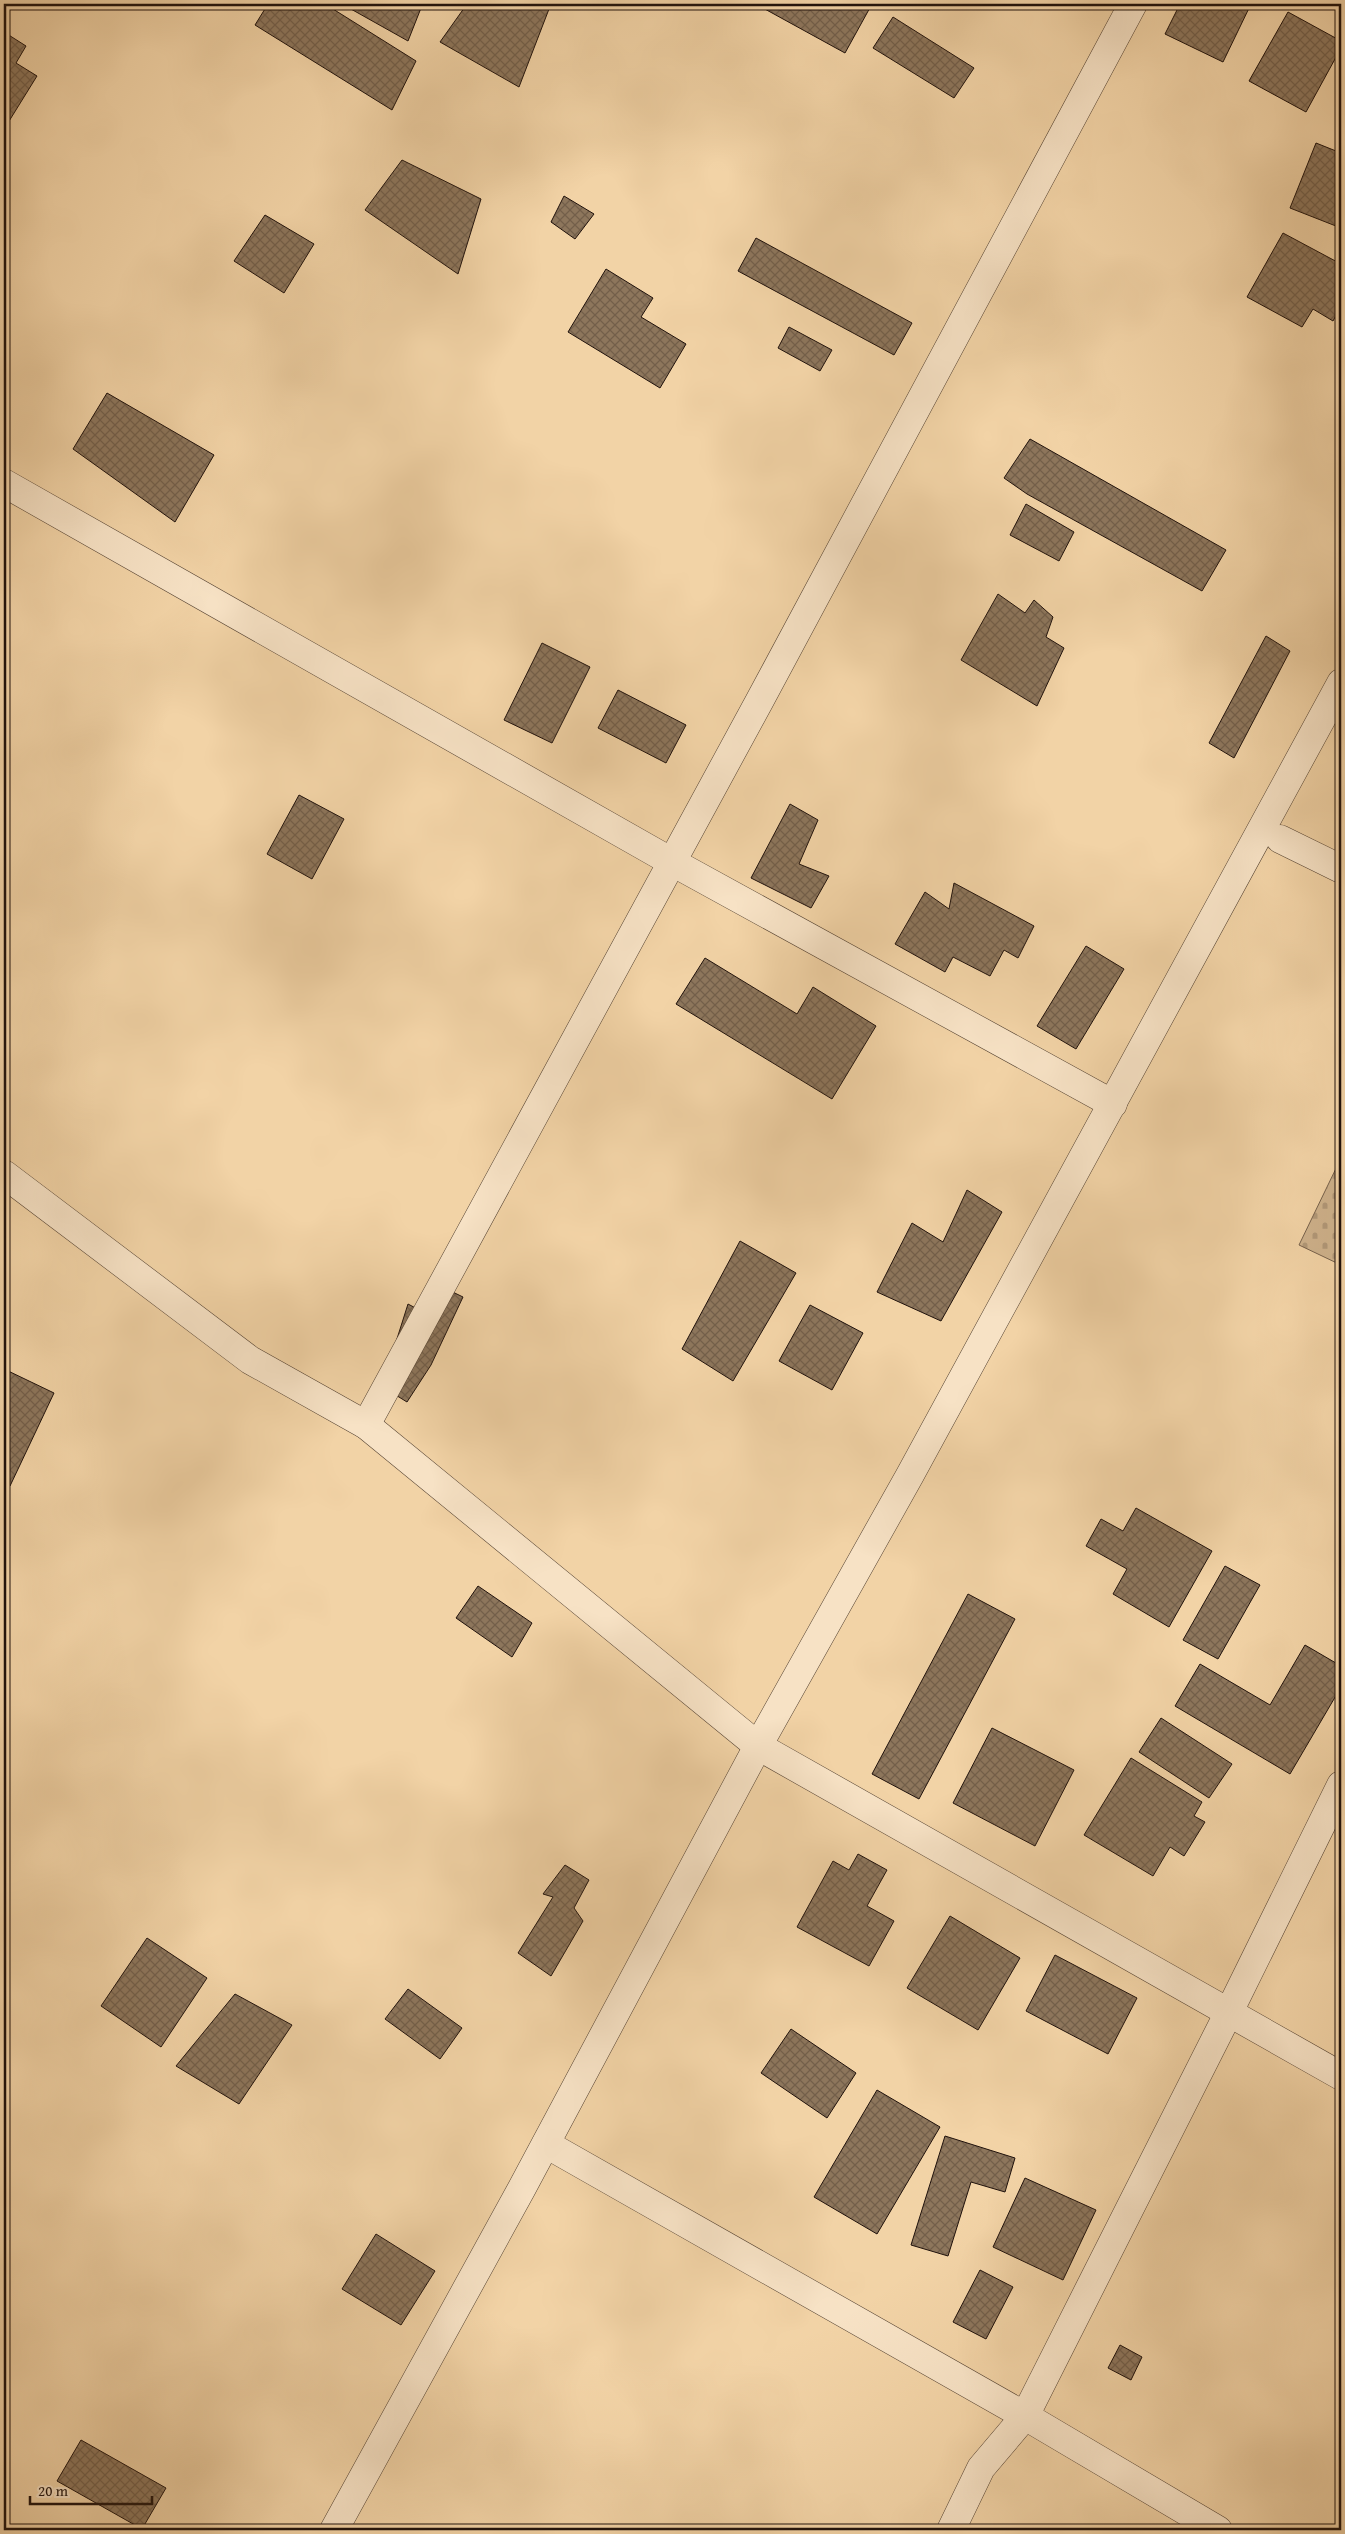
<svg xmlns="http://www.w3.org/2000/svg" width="1345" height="2534" viewBox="0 0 1345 2534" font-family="'Gentium Book Plus',serif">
<defs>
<pattern id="cemetery-stones" width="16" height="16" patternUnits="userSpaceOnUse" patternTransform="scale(1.25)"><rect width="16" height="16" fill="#ceb28c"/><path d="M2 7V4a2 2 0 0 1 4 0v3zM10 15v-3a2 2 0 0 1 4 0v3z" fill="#b19878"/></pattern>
<pattern id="building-cross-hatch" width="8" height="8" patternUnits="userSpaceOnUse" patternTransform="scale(1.25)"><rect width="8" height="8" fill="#8d765c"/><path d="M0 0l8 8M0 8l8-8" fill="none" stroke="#735f4a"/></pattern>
</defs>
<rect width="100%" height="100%" fill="#f2d3a6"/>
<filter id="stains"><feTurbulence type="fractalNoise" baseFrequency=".004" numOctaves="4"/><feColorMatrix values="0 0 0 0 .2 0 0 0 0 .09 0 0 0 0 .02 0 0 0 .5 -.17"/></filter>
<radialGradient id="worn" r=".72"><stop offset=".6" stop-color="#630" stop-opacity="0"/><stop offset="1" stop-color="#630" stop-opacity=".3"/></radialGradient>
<!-- cemetery -->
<polygon fill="url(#cemetery-stones)" stroke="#77624c" points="1341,1158 1341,1265 1299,1245"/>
<!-- building -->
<g fill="url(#building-cross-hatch)" stroke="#20120c">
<polygon points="268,4 325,4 416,61 392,110 255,25"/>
<polygon points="342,4 414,4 421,8 408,41"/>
<polygon points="467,4 538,4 549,9 519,87 440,42"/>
<polygon points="766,4 872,4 845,53 763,8"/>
<polygon points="1180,4 1251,4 1223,62 1165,34"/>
<polygon points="1288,12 1341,41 1341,48 1306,112 1249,81"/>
<polygon points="893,17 974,68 954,98 873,48"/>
<polygon points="4,32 26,46 16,63 37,76 6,126 4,125"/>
<polygon points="1316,143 1341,153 1341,228 1290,208"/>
<polygon points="402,160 481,199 458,274 365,210"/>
<polygon points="564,196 594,214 575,239 551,222"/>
<polygon points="265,215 314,244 284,293 234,261"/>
<polygon points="1283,233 1341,264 1341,306 1333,321 1313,309 1302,327 1247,297"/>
<polygon points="756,238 912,323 894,355 738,271"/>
<polygon points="606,269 653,298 641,317 686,344 660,388 568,332"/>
<polygon points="789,327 832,350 820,371 778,348"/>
<polygon points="107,393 214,455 175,522 73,449"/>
<polygon points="1030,439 1226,550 1202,591 1027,494 1004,478"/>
<polygon points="1026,504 1074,532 1059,561 1010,535"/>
<polygon points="998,594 1025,613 1034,600 1053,617 1046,637 1064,648 1037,706 961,660"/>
<polygon points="1266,636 1290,651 1234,758 1209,743"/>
<polygon points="542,643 590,667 552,743 504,720"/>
<polygon points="618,690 686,725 666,763 598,728"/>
<polygon points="299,795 344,819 312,879 267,854"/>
<polygon points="790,804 818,820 799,864 829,876 811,908 751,878"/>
<polygon points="954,883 1034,926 1018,958 1004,950 990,976 953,957 945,972 895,944 925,892 949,909"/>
<polygon points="1086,946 1124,969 1076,1049 1037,1026"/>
<polygon points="705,958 797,1014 813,987 876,1026 832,1099 676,1004"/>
<polygon points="967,1190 1002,1212 941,1321 877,1292 912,1223 943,1242"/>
<polygon points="740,1241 796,1273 733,1381 682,1349"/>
<polygon points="436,1284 463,1297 431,1365 407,1402 386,1389 395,1345 408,1304 423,1312"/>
<polygon points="810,1305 863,1333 832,1390 779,1361"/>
<polygon points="4,1369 54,1393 10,1486 4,1483"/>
<polygon points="1136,1508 1212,1551 1169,1627 1113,1594 1127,1569 1086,1546 1101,1519 1123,1531"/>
<polygon points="1225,1566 1260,1585 1218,1659 1183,1640"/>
<polygon points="478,1586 532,1623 512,1657 456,1618"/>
<polygon points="968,1594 1015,1619 919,1799 872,1774"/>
<polygon points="1305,1645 1341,1666 1341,1687 1290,1774 1175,1706 1200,1664 1270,1705"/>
<polygon points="1161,1718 1232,1764 1209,1798 1139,1752"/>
<polygon points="992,1728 1074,1770 1035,1846 953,1803"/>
<polygon points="1131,1758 1202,1802 1194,1816 1205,1822 1184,1856 1170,1847 1153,1876 1084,1835"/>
<polygon points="858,1854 887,1870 867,1906 894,1921 869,1966 797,1927 833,1861 849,1870"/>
<polygon points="565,1865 589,1880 574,1908 583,1921 551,1976 518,1953 553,1897 543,1894"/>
<polygon points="950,1916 1020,1958 978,2030 907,1988"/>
<polygon points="147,1938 207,1978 161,2047 101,2006"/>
<polygon points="1055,1955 1137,1998 1108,2054 1026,2011"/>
<polygon points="408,1989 462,2028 440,2059 385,2019"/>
<polygon points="235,1994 292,2025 239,2104 176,2066"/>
<polygon points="791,2029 856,2073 827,2118 761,2073"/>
<polygon points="877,2090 940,2127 877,2234 814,2197"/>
<polygon points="945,2136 1015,2158 1005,2192 971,2182 948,2256 911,2245"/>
<polygon points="1025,2178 1096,2210 1063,2280 993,2247"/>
<polygon points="376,2234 435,2271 401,2325 342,2289"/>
<polygon points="980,2270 1013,2287 986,2339 953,2322"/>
<polygon points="1120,2345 1142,2357 1131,2380 1108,2368"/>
<polygon points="81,2440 166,2488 142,2529 57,2481"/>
</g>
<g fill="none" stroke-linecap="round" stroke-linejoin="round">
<defs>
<g id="minor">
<polyline points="4,483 672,862 1113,1104"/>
<polyline points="1280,839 1341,869"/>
<polyline points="4,1174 250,1360 366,1425 758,1746 1341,2076"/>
<polyline points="366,1425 760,700 1133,4"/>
<polyline points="546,2144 1025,2416 1218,2530"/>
<polyline points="334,2530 522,2188 758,1746 910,1475 1341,683"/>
<polyline points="951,2530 981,2468 1025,2416 1229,2012 1341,1785"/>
</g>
</defs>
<!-- minor casing -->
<use href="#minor" stroke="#544232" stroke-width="29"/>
<!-- minor -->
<use href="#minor" stroke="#f7e2c5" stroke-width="28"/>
</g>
<!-- margin -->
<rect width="1345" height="2534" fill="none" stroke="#f2d3a6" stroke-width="20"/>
<rect x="5" y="5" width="1335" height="2524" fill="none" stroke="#20120c" stroke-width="2.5"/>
<rect x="10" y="10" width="1325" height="2514" fill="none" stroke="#20120c"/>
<!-- scale -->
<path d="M30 2496v8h122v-8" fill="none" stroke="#20120c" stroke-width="2.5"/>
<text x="38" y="2496" font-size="15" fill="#20120c" stroke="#f7e2c5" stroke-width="4" paint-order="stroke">20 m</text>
<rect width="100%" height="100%" filter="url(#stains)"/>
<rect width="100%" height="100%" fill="url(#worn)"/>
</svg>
